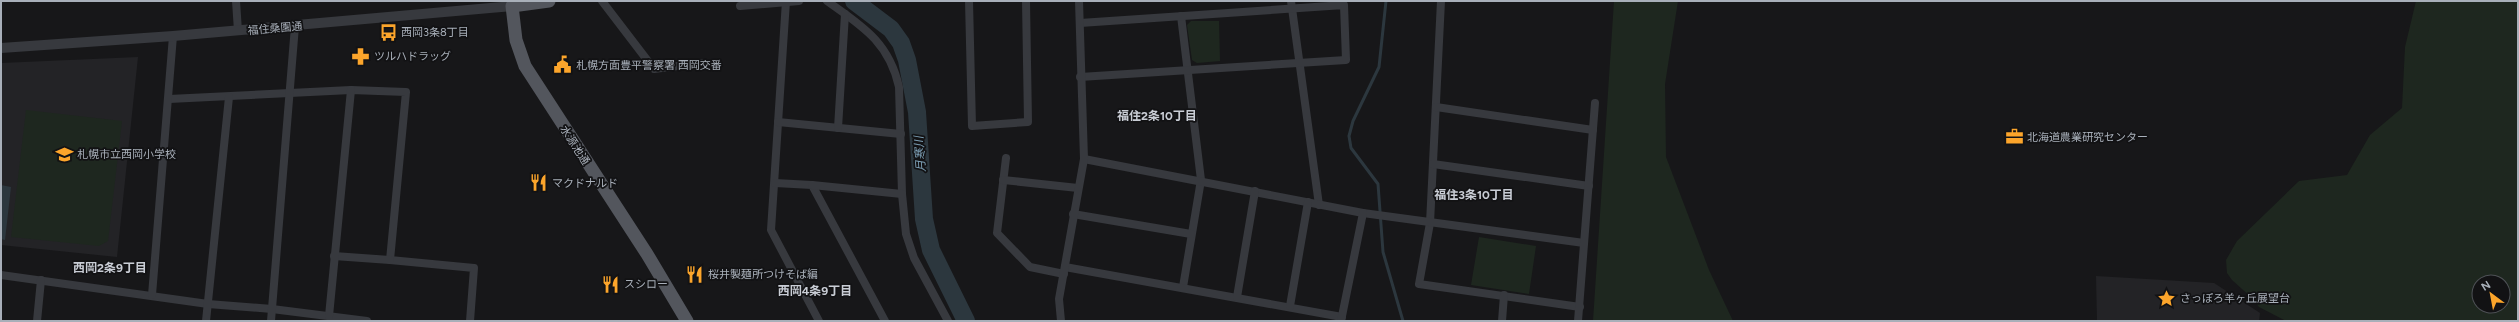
<svg xmlns="http://www.w3.org/2000/svg" width="2519" height="322" viewBox="0 0 2519 322" font-family="Figtree,'Noto Sans JP',sans-serif">
<rect width="100%" height="100%" fill="#171719"/>
<!-- built -->
<g fill="#232326">
<polygon points="138,57 117,257 1,245 1,63"/>
<polygon points="2096,276 2214,283 2260,313 2259,321 2097,321"/>
</g>
<!-- green -->
<g fill="#1e271f" fill-rule="evenodd">
<polygon points="1614,1 1678,1 1665,84 1666,157 1709,270 1733,321 1593,321"/>
<path d="M 2416,1 L 2518,1 L 2518,321 L 2286,321 L 2259,307 L 2252,298 L 2232,280 L 2227,273 L 2226,260 L 2237,241 L 2299,181 L 2347,175 L 2370,135 L 2402,108 L 2405,47 ZM 2479,282 L 2503,282 L 2503,306 L 2479,306 Z"/>
<polygon points="1191,21 1219,21 1220,61 1197,63 1192,60 1187,25"/>
<polygon points="26,110 122,121 108,241 99,246 11,237"/>
<polygon points="1479,237 1536,246 1529,294 1471,285"/>
</g>
<!-- water -->
<polygon fill="#2c373e" points="1,185 11,187 5,240 1,239"/>
<g fill="none" stroke-linecap="round" stroke-linejoin="round">
<!-- stream -->
<polyline stroke="#2c373e" stroke-width="3" points="1386,1 1379,67 1353,121 1349,136 1351,148 1378,184 1383,252 1403,321"/>
<!-- river -->
<polyline stroke="#2c373e" stroke-width="18" points="854,1 891,29 901,43 907,60 917,112 924,219 931,250 966,321"/>
<!-- minor -->
<g stroke="#37393e" stroke-width="8">
<polyline points="236,1 238,31"/>
<polyline points="602,1 654,69 701,63"/>
<polyline points="786,1 771,230 819,321"/>
<path d="M 827,1 C 862,26 889,42 899,87 L 902,194 L 906,234 L 914,258 L 948,321"/>
<polyline points="969,1 972,126 1028,122 1026,1"/>
<polyline points="1291,1 1319,205"/>
<polyline points="1441,1 1430,223 1419,284 1580,307"/>
<polyline points="740,6 799,1"/>
<polyline points="1181,16 1201,180 1183,287"/>
<polyline points="1080,23 1344,5 1346,60 1080,77"/>
<polyline points="169,99 351,90 406,92 390,260 474,268 470,321"/>
<polyline points="1436,107 1593,130"/>
<polyline points="778,122 901,134"/>
<polyline points="838,128 845,14"/>
<polyline points="1006,158 997,233 1030,267 1064,274"/>
<polyline points="1084,159 1363,213 1584,243"/>
<polyline points="1433,164 1589,186"/>
<polyline points="1003,180 1078,188"/>
<polyline points="775,183 812,185 885,321"/>
<polyline points="812,185 902,194"/>
<polyline points="1073,214 1191,234"/>
<polyline points="334,256 390,260"/>
<polyline points="1065,267 1342,317"/>
<polyline points="1,275 208,304 272,309 367,321"/>
<polyline points="152,295 173,36"/>
<polyline points="1237,297 1255,191"/>
<polyline points="1290,306 1308,202"/>
<polyline points="329,316 351,90"/>
<polyline points="37,321 41,280"/>
<polyline points="206,321 229,97"/>
<polyline points="271,321 295,26"/>
<polyline points="1061,321 1059,299 1084,159 1079,1"/>
<polyline points="1341,321 1363,213"/>
<polyline points="1502,321 1504,295"/>
<polyline points="1578,321 1595,103"/>
</g>
<!-- tertiary -->
<polyline stroke="#37393e" stroke-width="10" points="1,48 173,36 512,6 511,1"/>
<!-- primary -->
<polyline stroke="#53565d" stroke-width="13" points="549,1 512,6 516,40 525,66 647,254 687,321"/>
</g>
<!-- icons -->
<defs>
<symbol id="bus-bare" viewBox="-9 -9 18 18"><path d="M-5-6H5V4H4V6H2V4H-2V6H-4V4H-5ZM-3.5-4V0h7V-4ZM-3.5 1.2v1.5H-2V1.2ZM2 1.2v1.5H3.5V1.2Z" fill="#fca52b" stroke="#121214" stroke-width="2.5" paint-order="stroke"/></symbol>
<symbol id="pharmacy-bare" viewBox="-9 -9 18 18"><path d="M-2-6h4v4h4v4h-4v4h-4v-4h-4v-4h4Z" fill="#fca52b" stroke="#121214" stroke-width="2.5" paint-order="stroke"/></symbol>
<symbol id="civic-bare" viewBox="-9 -9 18 18"><path d="M-.6-6.5H3V-4.5H.6V-3L4-1V1h2V6H-6V1h2V-1L-.6-3ZM-1.2 2.5V6h2.4V2.5Z" fill="#fca52b" stroke="#121214" stroke-width="2.5" paint-order="stroke"/></symbol>
<symbol id="office-bare" viewBox="-9 -9 18 18"><path d="M-6-3h4V-5.5h4V-3h4V5H-6ZM-1-4.5V-3h2v-1.5ZM-6 0V1H6V0Z" fill="#fca52b" stroke="#121214" stroke-width="2.5" paint-order="stroke"/></symbol>
<symbol id="school-bare" viewBox="-9 -9 18 18"><path d="M0-5L7-2L0 1L-7-2ZM-4 1L0 2.5L4 1V4Q0 6-4 4Z" fill="#fca52b" stroke="#121214" stroke-width="2.5" paint-order="stroke"/></symbol>
<symbol id="restaurant-bare" viewBox="-9 -9 18 18"><path d="M-5-6h1v4h1v-4h1v4h1v-4h1v5L-1.5 .5V6h-2V.5L-5-1ZM5-6V6H3V1.5H1.5Q1.5-4 5-6Z" fill="#fca52b" stroke="#121214" stroke-width="2.5" paint-order="stroke"/></symbol>
<symbol id="sight-bare" viewBox="-9 -9 18 18"><path d="M0-6L1.8-2.2L6-1.7L2.9 1.2L3.7 5.4L0 3.3L-3.7 5.4L-2.9 1.2L-6-1.7L-1.8-2.2Z" fill="#fca52b" stroke="#121214" stroke-width="2.5" paint-order="stroke"/></symbol>
</defs>
<g fill-rule="evenodd">
<use href="#bus-bare" x="376" y="20" width="25" height="25"/>
<use href="#pharmacy-bare" x="348" y="44" width="25" height="25"/>
<use href="#civic-bare" x="550" y="52" width="25" height="25"/>
<use href="#office-bare" x="2002" y="124" width="25" height="25"/>
<use href="#school-bare" x="52" y="142" width="25" height="25"/>
<use href="#restaurant-bare" x="526" y="170" width="25" height="25"/>
<use href="#restaurant-bare" x="682" y="262" width="25" height="25"/>
<use href="#restaurant-bare" x="598" y="272" width="25" height="25"/>
<use href="#sight-bare" x="2154" y="286" width="25" height="25"/>
</g>
<g text-anchor="middle" stroke-width="3.5" stroke-linejoin="round" paint-order="stroke">
<!-- street labels -->
<g font-size="11" fill="#a8afb9" stroke="#121214">
<text transform="translate(275 28) rotate(-5)" y="4">福住桑園通</text>
<text transform="translate(575 145) rotate(57)" y="4">水源池通</text>
</g>
<!-- poi labels -->
<g font-size="11" fill="#a8afb9" stroke="#121214" text-anchor="start">
<text x="401" y="36">西岡3条8丁目</text>
<text x="374" y="60">ツルハドラッグ</text>
<text x="576" y="69">札幌方面豊平警察署 西岡交番</text>
<text x="2027" y="141">北海道農業研究センター</text>
<text x="77" y="158">札幌市立西岡小学校</text>
<text x="552" y="187">マクドナルド</text>
<text x="708" y="278">桜井製麺所つけそば編</text>
<text x="624" y="288">スシロー</text>
<text x="2180" y="302">さっぽろ羊ヶ丘展望台</text>
</g>
<!-- neighbourhood labels -->
<g font-size="12" font-weight="bold" fill="#c9cdd5" stroke="#121214">
<text x="1157" y="120">福住2条10丁目</text>
<text x="1474" y="199">福住3条10丁目</text>
<text x="110" y="272">西岡2条9丁目</text>
<text x="815" y="295">西岡4条9丁目</text>
</g>
<!-- water labels -->
<g font-size="12" font-style="italic" fill="#7da0b6" stroke="#121214">
<text transform="translate(920 154) rotate(-94)" y="4">月寒川</text>
</g>
</g>
<!-- border -->
<rect width="2519" height="322" fill="none" stroke="#a8afb9" stroke-width="4"/>
<!-- north arrow -->
<g transform="translate(2491 294) rotate(328)"><circle r="19" fill="#121214" stroke="#4e5156"/>
<path d="M0-3L7 15L0 10L-7 15Z" fill="#fca52b"/>
<text y="-6" font-size="11" font-weight="bold" text-anchor="middle" fill="#a8afb9">N</text>
</g>
</svg>
